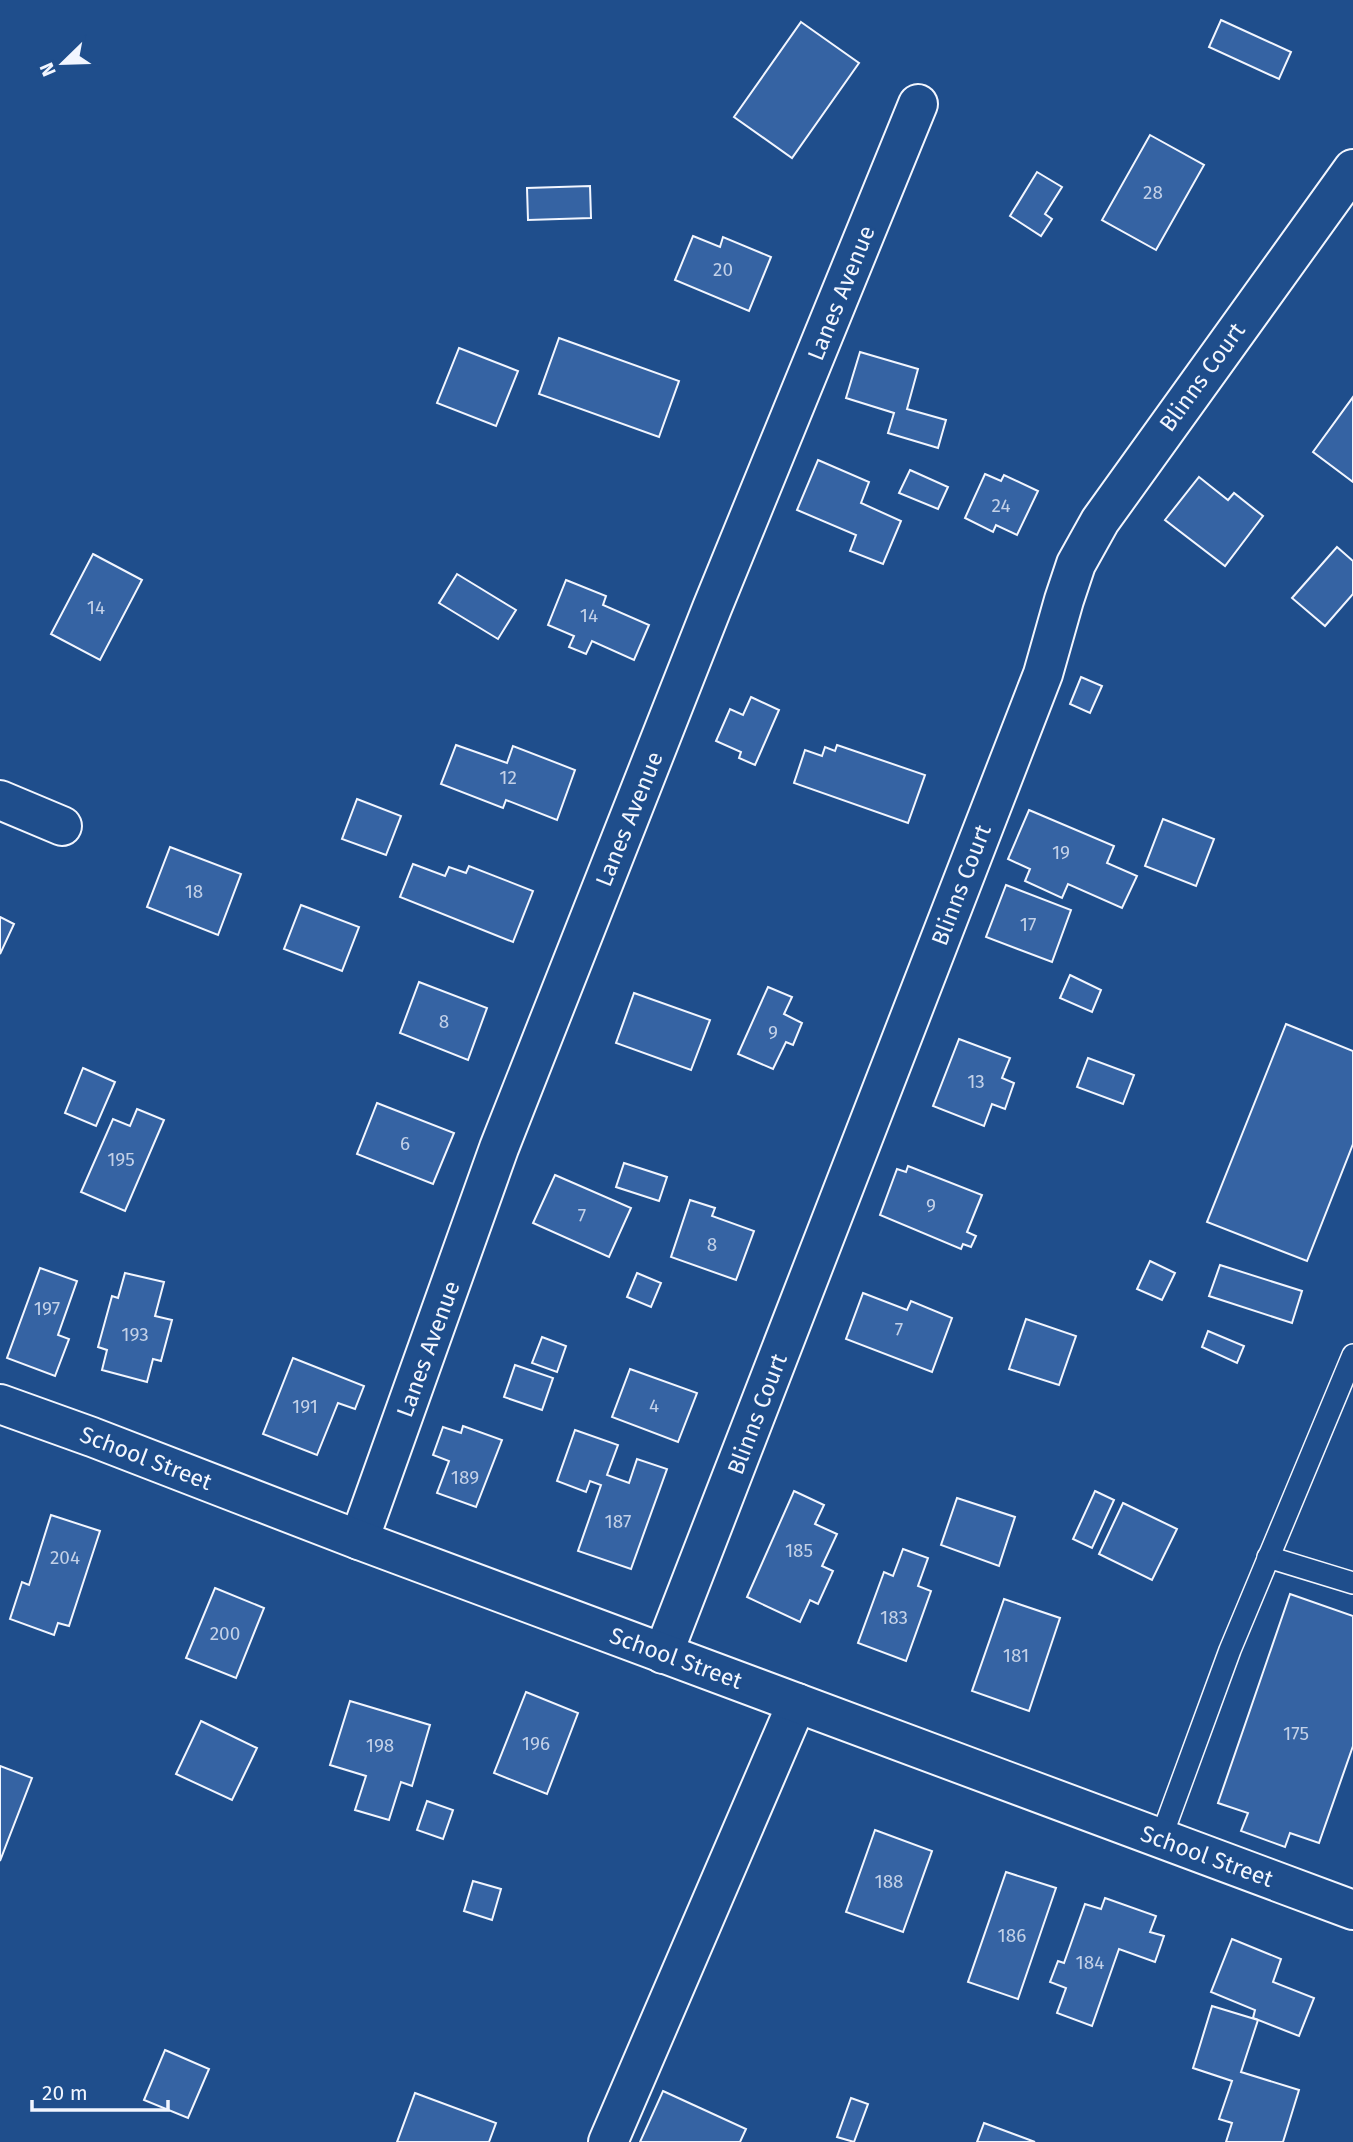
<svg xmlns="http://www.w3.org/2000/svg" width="1353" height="2142" viewBox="0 0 1353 2142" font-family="'Fira Sans',sans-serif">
<rect width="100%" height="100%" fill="#1f4e8c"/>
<!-- building -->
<g fill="#3563a3" stroke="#f2f6ff" stroke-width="2">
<polygon points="1221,20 1291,52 1279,79 1209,47"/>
<polygon points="801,22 859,63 792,158 734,117"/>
<polygon points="1150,135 1204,165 1156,250 1102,220"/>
<polygon points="1037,172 1062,187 1045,214 1052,219 1041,236 1010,216"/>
<polygon points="590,186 591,218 528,220 527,188"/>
<polygon points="693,236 720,247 723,237 771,257 749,311 675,280"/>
<polygon points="559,338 679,381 659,437 539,394"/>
<polygon points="459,348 518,371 496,426 437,403"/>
<polygon points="860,352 918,369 907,409 946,420 938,448 888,433 894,413 846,398"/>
<polygon points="1353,397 1353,482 1313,452"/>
<polygon points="818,460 869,482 861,503 901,521 883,564 850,551 856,535 797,510"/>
<polygon points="910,470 948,487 938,509 899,493"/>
<polygon points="985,474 1001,481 1004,475 1038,491 1017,535 996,525 993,532 965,518"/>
<polygon points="1199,477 1228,500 1234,493 1263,516 1225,566 1165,520"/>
<polygon points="1337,547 1353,561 1353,594 1325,626 1292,598"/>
<polygon points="93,554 142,580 100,660 51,634"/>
<polygon points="457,574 516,610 498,639 439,603"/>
<polygon points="566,580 606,596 603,605 649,625 634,660 592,641 586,654 569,647 574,636 548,625"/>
<polygon points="1081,677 1102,686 1090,713 1070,704"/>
<polygon points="751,697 779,710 755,765 739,758 741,752 716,741 730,709 743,715"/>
<polygon points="456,745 507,763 513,746 575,770 557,820 506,800 503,808 441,784"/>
<polygon points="837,745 925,775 908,823 794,783 805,750 822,756 825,747 835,751"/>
<polygon points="357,799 401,816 386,855 342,839"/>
<polygon points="1029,810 1114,846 1107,863 1137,876 1122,908 1068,884 1062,898 1025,881 1030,869 1008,859"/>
<polygon points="1163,819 1214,839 1196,886 1145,866"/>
<polygon points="170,847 241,874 218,935 147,907"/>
<polygon points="413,864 445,876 449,867 466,873 469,866 533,891 513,942 400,897"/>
<polygon points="1006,885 1071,910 1052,962 986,937"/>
<polygon points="301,905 359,927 342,971 284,949"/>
<polygon points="0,917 14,924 0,954"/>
<polygon points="1070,975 1101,990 1092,1012 1060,998"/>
<polygon points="419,982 487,1008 468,1060 400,1033"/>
<polygon points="768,987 792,997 784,1014 802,1023 793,1045 786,1042 773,1069 738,1054"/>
<polygon points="634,993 710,1020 691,1070 616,1043"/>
<polygon points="1286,1024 1353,1051 1353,1144 1307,1261 1207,1222"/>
<polygon points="959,1039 1010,1058 1002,1078 1014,1083 1005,1109 992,1104 984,1126 933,1106"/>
<polygon points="1088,1058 1134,1075 1123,1104 1077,1087"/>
<polygon points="83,1068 115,1082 96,1126 65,1113"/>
<polygon points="377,1103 454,1133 433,1184 357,1154"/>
<polygon points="137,1109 164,1120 125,1211 81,1192 113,1119 130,1126"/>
<polygon points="624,1163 667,1177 659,1201 616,1187"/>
<polygon points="908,1166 982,1195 967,1232 976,1236 971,1247 963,1244 961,1249 880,1215 897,1169 906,1172"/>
<polygon points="555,1175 631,1208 609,1257 533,1223"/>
<polygon points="690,1200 715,1208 712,1216 754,1231 736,1280 671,1257"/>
<polygon points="1150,1261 1175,1273 1162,1300 1137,1289"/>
<polygon points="1220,1265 1302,1291 1292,1323 1209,1296"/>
<polygon points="40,1268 77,1281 58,1335 69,1339 55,1376 7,1358"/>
<polygon points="125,1273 164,1282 155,1316 172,1320 161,1361 153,1359 147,1382 102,1370 107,1350 98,1347 112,1296 118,1298"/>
<polygon points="637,1273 661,1283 651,1307 627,1297"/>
<polygon points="863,1293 907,1310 911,1301 952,1318 932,1372 846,1339"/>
<polygon points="1026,1319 1076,1336 1059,1385 1009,1369"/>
<polygon points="1208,1331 1244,1346 1237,1363 1202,1347"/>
<polygon points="542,1337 566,1346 557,1372 532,1363"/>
<polygon points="293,1358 364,1386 355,1409 338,1403 317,1455 263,1434"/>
<polygon points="515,1365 553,1378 542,1410 504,1397"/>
<polygon points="630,1369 697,1393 678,1442 612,1417"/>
<polygon points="463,1426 502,1440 476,1507 437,1493 449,1461 433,1455 443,1427 461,1433"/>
<polygon points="575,1430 618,1445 607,1475 629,1483 637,1459 667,1469 631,1569 578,1551 601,1485 590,1481 586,1492 557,1481"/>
<polygon points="794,1491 824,1505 815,1524 837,1534 822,1566 833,1571 818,1604 810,1600 800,1622 747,1597"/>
<polygon points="1095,1491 1114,1500 1092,1548 1073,1539"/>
<polygon points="957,1498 1015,1517 999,1566 941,1545"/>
<polygon points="1123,1503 1177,1529 1152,1580 1099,1554"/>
<polygon points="51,1515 100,1531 69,1626 58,1623 54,1635 10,1619 22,1582 29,1585"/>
<polygon points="903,1549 928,1558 918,1586 931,1591 906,1661 858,1643 884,1572 893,1576"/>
<polygon points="215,1588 264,1608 236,1678 186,1658"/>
<polygon points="1290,1594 1353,1616 1353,1746 1319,1843 1290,1833 1285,1847 1241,1831 1248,1813 1218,1803"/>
<polygon points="1004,1599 1060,1618 1029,1711 972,1691"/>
<polygon points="526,1692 578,1713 547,1794 494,1773"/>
<polygon points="350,1701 430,1725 412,1786 401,1782 389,1820 355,1810 366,1776 330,1765"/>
<polygon points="201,1721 257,1748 232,1800 176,1774"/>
<polygon points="0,1766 32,1778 0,1861"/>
<polygon points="427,1801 453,1810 443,1839 417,1830"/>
<polygon points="875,1830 932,1851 903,1932 846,1912"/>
<polygon points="1006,1872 1056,1888 1018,1999 968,1982"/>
<polygon points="473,1881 501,1889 492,1920 464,1911"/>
<polygon points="1105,1898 1156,1916 1150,1932 1164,1936 1155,1962 1119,1949 1092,2026 1057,2013 1066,1988 1050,1982 1058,1961 1064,1963 1085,1904 1101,1909"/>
<polygon points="1232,1939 1281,1959 1273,1982 1314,1998 1299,2036 1253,2018 1255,2010 1211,1992"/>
<polygon points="1212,2006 1258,2020 1241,2072 1299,2090 1283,2142 1226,2142 1232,2123 1219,2119 1232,2081 1193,2068"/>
<polygon points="165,2050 209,2069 188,2118 144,2100"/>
<polygon points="663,2091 746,2129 740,2142 640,2142"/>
<polygon points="415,2093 496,2123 489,2142 397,2142"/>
<polygon points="851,2098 868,2104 854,2142 837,2137"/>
<polygon points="984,2123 1035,2142 977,2142"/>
</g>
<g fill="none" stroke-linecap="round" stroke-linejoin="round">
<defs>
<g id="service">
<polyline points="1268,1557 1353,1583"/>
<polyline points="1161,1838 1230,1650 1353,1355"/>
</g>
<g id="minor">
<polyline points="0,800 62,826"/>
<polyline points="359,1540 499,1148 712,608 918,104"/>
<polyline points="663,1654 1043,674 1064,600 1076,564 1100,521 1353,169"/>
<polyline points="608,2142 797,1703"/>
</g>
<polyline id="tertiary" points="0,1404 92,1437 359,1540 1353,1910"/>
</defs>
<!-- service casing -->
<use href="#service" stroke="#f2f6ff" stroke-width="24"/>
<!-- minor casing -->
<use href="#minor" stroke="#f2f6ff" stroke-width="42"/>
<!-- tertiary casing -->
<use href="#tertiary" stroke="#f2f6ff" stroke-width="42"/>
<!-- service -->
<use href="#service" stroke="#1f4e8c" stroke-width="21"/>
<!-- minor -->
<use href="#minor" stroke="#1f4e8c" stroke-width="38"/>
<!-- tertiary -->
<use href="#tertiary" stroke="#1f4e8c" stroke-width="38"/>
</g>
<g text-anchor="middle" stroke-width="5" stroke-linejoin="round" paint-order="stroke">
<!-- number labels -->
<g font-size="19" fill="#c3d1e8">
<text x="1153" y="199">28</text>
<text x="723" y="276">20</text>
<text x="1001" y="512">24</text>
<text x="96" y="614">14</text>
<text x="589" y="622">14</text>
<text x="508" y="784">12</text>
<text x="1061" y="859">19</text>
<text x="194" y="898">18</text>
<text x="1028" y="931">17</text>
<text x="444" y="1028">8</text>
<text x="773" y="1039">9</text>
<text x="976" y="1088">13</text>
<text x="405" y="1150">6</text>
<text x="121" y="1166">195</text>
<text x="931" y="1212">9</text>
<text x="582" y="1222">7</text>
<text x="712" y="1251">8</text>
<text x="47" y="1315">197</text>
<text x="899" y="1336">7</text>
<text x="135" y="1341">193</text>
<text x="654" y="1412">4</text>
<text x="305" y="1413">191</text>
<text x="465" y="1484">189</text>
<text x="618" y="1528">187</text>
<text x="799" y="1557">185</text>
<text x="65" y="1564">204</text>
<text x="894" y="1624">183</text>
<text x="225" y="1640">200</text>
<text x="1016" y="1662">181</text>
<text x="1296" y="1740">175</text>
<text x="536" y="1750">196</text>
<text x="380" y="1752">198</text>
<text x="889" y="1888">188</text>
<text x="1012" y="1942">186</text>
<text x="1090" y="1969">184</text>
</g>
<!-- street labels -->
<g font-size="23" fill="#f2f6ff" stroke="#1f4e8c">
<text transform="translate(841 293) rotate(-68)" y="8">Lanes Avenue</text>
<text transform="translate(1202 377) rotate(-54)" y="8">Blinns Court</text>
<text transform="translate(629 819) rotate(-68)" y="8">Lanes Avenue</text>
<text transform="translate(961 885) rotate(-69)" y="8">Blinns Court</text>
<text transform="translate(428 1349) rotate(-70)" y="8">Lanes Avenue</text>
<text transform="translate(757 1414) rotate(-69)" y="8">Blinns Court</text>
<text transform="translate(146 1458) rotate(21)" y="8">School Street</text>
<text transform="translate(676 1658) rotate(20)" y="8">School Street</text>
<text transform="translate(1207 1856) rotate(20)" y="8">School Street</text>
</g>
</g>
<!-- north arrow -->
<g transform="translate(63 63) rotate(247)" stroke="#1f4e8c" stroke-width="5" paint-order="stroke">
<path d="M0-5L12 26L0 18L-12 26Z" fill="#f2f6ff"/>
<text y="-10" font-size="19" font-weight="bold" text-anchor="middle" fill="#f2f6ff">N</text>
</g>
<!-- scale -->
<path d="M32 2100v10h136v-10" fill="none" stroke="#f2f6ff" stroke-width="3.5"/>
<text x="42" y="2100" font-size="21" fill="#f2f6ff" stroke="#1f4e8c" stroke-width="5" paint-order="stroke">20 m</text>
</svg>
